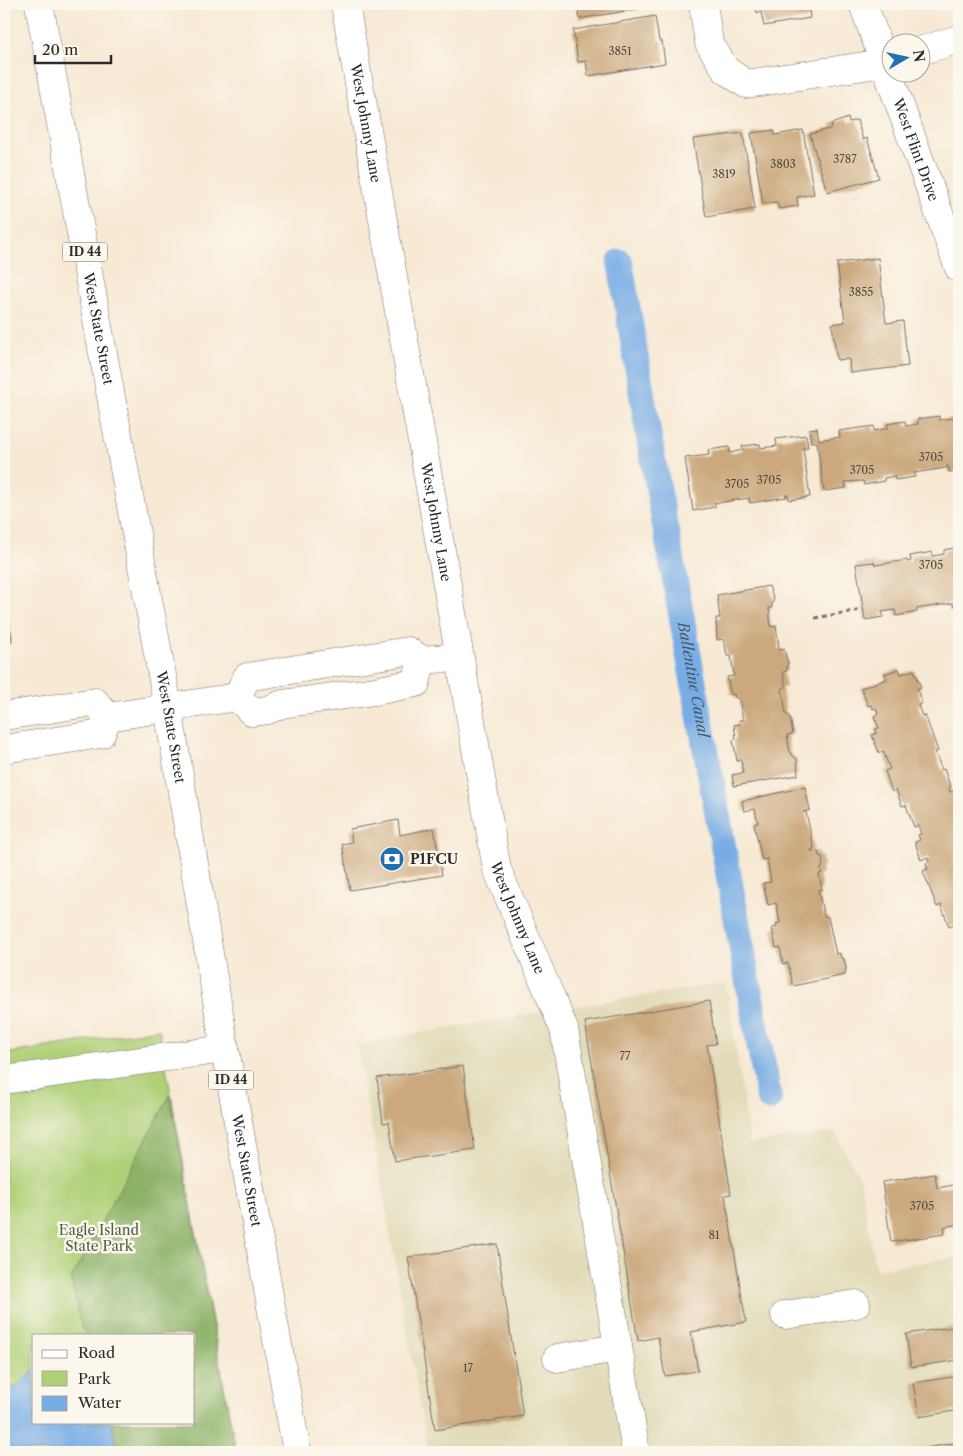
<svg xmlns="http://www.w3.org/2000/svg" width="963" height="1456" viewBox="0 0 963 1456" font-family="'Libre Caslon Text',serif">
<rect width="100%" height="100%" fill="#fbf7ec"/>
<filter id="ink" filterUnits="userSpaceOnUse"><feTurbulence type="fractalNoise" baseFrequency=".02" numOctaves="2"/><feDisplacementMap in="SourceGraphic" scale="10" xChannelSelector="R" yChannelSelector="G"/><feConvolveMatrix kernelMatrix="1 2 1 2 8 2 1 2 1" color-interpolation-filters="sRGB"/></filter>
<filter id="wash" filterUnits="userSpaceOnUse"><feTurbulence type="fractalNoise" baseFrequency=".0096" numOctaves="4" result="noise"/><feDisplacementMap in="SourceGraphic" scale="20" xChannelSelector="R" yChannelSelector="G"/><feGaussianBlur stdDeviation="1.12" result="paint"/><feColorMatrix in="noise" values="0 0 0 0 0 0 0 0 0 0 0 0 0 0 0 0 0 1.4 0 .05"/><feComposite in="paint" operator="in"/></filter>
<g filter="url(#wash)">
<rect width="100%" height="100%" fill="#f7e9d4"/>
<!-- built -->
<polygon fill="#e2dcba" points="726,983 750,1143 835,1132 860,1180 876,1269 959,1257 959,1452 428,1452 357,1044 576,1006"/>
<!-- green -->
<path fill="#b0d078" stroke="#6e7e52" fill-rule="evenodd" d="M 159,1029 L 236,1452 L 4,1452 L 4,1054 ZM 34,1335 L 194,1335 L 194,1422 L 34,1422 Z"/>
<!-- forest -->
<polygon fill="#8cb268" stroke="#5c6e4a" points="170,1095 236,1452 116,1452 112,1422 194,1422 194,1335 87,1335 82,1330 71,1279"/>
<!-- water -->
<polygon fill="#77ace5" stroke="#516c88" points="34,1371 34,1422 112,1422 116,1452 4,1452 4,1396"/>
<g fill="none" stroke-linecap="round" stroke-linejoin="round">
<!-- canal -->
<path stroke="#77ace5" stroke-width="26" id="s1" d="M 620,262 L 650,443 L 769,1098"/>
</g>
<g id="blocks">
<!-- building -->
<g fill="#cba87d">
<polygon points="577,4 654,4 655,6 579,19"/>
<polygon points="755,4 808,4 810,18 764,26 761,12 757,13"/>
<polygon points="655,16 659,41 662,41 665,63 588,76 586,61 578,62 573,30"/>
<polygon points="848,118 849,122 857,120 863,140 867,138 879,178 827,192 810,134 832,128 831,124"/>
<polygon points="774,130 775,135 803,130 814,194 797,197 798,206 779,209 777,202 763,204 751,133"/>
<polygon points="743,133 755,209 706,217 693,139"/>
<polygon points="878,258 886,323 903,321 908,366 850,373 849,359 837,360 832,324 845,322 837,263"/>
<polygon points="939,416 939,420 959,417 959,471 949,472 948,466 946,466 946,468 914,473 915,477 895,480 894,476 884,478 884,481 864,485 863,481 846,482 845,482 846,488 824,491 817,442 811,442 809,429 817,428 819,440 840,437 839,431 874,426 874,431 888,428 887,424 905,421 906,426 918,424 917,419"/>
<polygon points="806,435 808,447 803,448 810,497 789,500 788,495 785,495 786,497 750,503 749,498 717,503 717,502 715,502 715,507 693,511 685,458 709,455 708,450 729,447 730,453 743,450 742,446 760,444 761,448 777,446 776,439"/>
<polygon points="959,547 959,605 953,606 953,603 916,609 917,612 896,616 895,610 882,612 883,617 865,620 856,564 874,562 875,565 907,560 908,562 911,561 910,556 932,552 933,556 944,554 944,550"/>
<polygon points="769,586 774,600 772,603 772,608 769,608 771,627 776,626 779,647 777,648 778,650 784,649 788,663 787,666 787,671 783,672 786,687 782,688 786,714 790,717 793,734 787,735 790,753 797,759 798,775 734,786 732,775 743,773 741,760 737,761 733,740 736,739 734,725 740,724 739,720 743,720 739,698 735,698 734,694 731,695 727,677 734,676 731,656 727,656 724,639 717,640 716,618 720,618 717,595"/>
<polygon points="5,599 12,641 4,643 4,600"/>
<polygon points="899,669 901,674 914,670 921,687 917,689 922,703 918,705 922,716 925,715 938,751 935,752 942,770 944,769 951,788 949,789 950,792 955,790 959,801 959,924 949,927 941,905 937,907 923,871 928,869 926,863 929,862 928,857 921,860 915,842 920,840 918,835 921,834 918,825 914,827 906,805 902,806 896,790 892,792 885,771 890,769 883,751 879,753 872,735 877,733 875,729 879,728 874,716 878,714 876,708 873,709 871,705 868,706 861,688 887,679 884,674"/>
<polygon points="805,787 810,810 803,812 806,812 814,849 811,850 812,852 818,851 819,856 822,857 823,866 821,869 822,873 819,874 822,889 818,890 824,916 828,917 836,954 840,953 841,958 844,959 846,968 845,975 793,986 788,963 783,964 780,947 776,948 772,928 777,927 776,924 780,923 776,903 768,905 763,883 771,882 767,859 762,860 754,824 758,823 755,809 744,811 742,801"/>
<polygon points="398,820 400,835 434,828 442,875 350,890 342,844 352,842 350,829"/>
<polygon points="709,1001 716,1044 707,1045 731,1194 725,1195 746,1322 691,1332 698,1371 665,1376 658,1337 638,1341 585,1022"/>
<polygon points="463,1066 475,1150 395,1161 389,1122 383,1123 377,1078"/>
<polygon points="935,1174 937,1188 959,1184 959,1224 944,1227 945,1234 891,1242 882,1182"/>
<polygon points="497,1244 523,1416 435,1430 408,1257"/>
<polygon points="959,1326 959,1360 911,1367 906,1334"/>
<polygon points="959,1376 959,1410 919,1417 913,1383"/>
<polygon points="954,1443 956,1452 909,1452 909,1451"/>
</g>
</g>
</g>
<g filter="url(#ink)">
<use href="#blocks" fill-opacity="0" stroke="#726e66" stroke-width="1"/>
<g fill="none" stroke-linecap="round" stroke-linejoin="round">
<defs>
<g id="minor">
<path id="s2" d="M 345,4 L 497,869 L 564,1029 L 636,1452"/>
<polyline points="703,4 709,43 726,70 746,84 890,62"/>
<path id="s3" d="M 863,4 L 959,268"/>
<polyline points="920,51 959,39"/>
<polyline points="237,697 247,677 408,651 422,660 459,657"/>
<polyline points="237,697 252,712 268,710 282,704 375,691 416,683 422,660"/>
<polyline points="4,716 95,702 108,717"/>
<polyline points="108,717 237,697"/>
<polyline points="4,749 101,734 108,717"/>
<polyline points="4,1080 225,1049"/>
<polyline points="785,1315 856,1304"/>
<polyline points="557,1358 618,1348"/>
</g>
<g id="major">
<path id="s4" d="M 39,4 L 168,708 L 225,1049 L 297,1452"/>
</g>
</defs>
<!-- minor casing -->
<use href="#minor" stroke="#726e66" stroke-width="29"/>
<!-- major casing -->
<use href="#major" stroke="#726e66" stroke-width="29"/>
<!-- path -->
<g stroke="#726e66" stroke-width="3" stroke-dasharray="4 4" stroke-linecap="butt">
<polyline points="815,618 860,610"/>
<polyline points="841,1449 841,1452"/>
</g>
<!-- minor -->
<use href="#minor" stroke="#fff" stroke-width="28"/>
<!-- major -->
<use href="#major" stroke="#fff" stroke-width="28"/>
</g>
</g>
<!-- icons -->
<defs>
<symbol id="bank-disc" viewBox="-11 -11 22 22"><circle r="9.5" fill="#1f6fb2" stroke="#fbf7ec"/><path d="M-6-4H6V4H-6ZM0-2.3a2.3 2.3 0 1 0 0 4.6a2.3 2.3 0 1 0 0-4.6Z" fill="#fff"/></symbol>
</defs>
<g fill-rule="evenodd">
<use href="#bank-disc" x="378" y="845" width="28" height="28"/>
</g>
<g text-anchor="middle" stroke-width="5" stroke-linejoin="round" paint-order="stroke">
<!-- number labels -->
<g font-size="11" fill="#534a40">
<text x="620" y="55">3851</text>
<text x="845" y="163">3787</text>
<text x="783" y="168">3803</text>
<text x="724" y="178">3819</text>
<text x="861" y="296">3855</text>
<text x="931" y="461">3705</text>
<text x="862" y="474">3705</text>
<text x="769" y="484">3705</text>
<text x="737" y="488">3705</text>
<text x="931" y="569">3705</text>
<text x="625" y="1060">77</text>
<text x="922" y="1210">3705</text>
<text x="714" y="1239">81</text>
<text x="468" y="1372">17</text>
</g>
<!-- shield labels -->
<g fill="#fbf7ec" stroke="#696865" stroke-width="1">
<rect x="62.5" y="242.5" width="45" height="19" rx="4"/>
<rect x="208.5" y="1070.5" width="45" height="19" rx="4"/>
</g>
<g font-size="12" font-weight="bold" fill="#2b2b2b">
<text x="85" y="256">ID 44</text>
<text x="231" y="1084">ID 44</text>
</g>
<!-- street labels -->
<g font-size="14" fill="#2b2b2b" stroke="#fbf7ec">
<text dy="5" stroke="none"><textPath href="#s2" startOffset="121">West Johnny Lane</textPath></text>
<text dy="5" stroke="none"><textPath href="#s3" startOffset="155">West Flint Drive</textPath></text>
<text dy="5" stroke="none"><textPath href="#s4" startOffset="330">West State Street</textPath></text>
<text dy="5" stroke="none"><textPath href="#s2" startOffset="526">West Johnny Lane</textPath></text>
<text dy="5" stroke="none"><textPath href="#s4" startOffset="735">West State Street</textPath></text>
<text dy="5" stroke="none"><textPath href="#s2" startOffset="931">West Johnny Lane</textPath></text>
<text dy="5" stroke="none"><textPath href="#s4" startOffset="1185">West State Street</textPath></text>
</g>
<!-- poi labels -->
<g font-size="14" font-weight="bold" fill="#2b2b2b" stroke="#fbf7ec" text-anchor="start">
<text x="410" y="864">P1FCU</text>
</g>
<!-- park labels -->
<g font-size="14" fill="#535d42" stroke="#fbf7ec">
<text x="99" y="1235">Eagle Island<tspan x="99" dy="16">State Park</tspan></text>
</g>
<!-- water labels -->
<g font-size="15" font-style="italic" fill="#46586c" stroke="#fbf7ec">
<text dy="5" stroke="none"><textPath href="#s1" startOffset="424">Ballentine Canal</textPath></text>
</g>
</g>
<!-- margin -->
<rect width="963" height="1456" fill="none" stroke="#fbf7ec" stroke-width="20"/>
<!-- legend -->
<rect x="32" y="1334" width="162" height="90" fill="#fbf7ec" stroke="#a8a59f"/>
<rect x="42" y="1350" width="25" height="8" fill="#ffffff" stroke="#a8a59f"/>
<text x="78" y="1358" font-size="15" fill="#2b2b2b">Road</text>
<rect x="42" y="1371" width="25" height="15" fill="#b0d078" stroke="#a8a59f"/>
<text x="78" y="1384" font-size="15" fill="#2b2b2b">Park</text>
<rect x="42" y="1396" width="25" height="15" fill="#77ace5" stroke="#a8a59f"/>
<text x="78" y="1408" font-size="15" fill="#2b2b2b">Water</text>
<!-- north arrow -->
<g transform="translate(906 58) rotate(81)"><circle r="24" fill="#fbf7ec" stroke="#a8a59f"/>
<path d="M0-4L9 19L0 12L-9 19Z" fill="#1f6fb2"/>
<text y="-8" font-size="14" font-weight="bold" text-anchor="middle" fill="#2b2b2b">N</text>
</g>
<!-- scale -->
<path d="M35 55v8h76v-8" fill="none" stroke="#2b2b2b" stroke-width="2.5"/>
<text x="42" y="55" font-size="15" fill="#2b2b2b" stroke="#fbf7ec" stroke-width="4" paint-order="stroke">20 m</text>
</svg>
